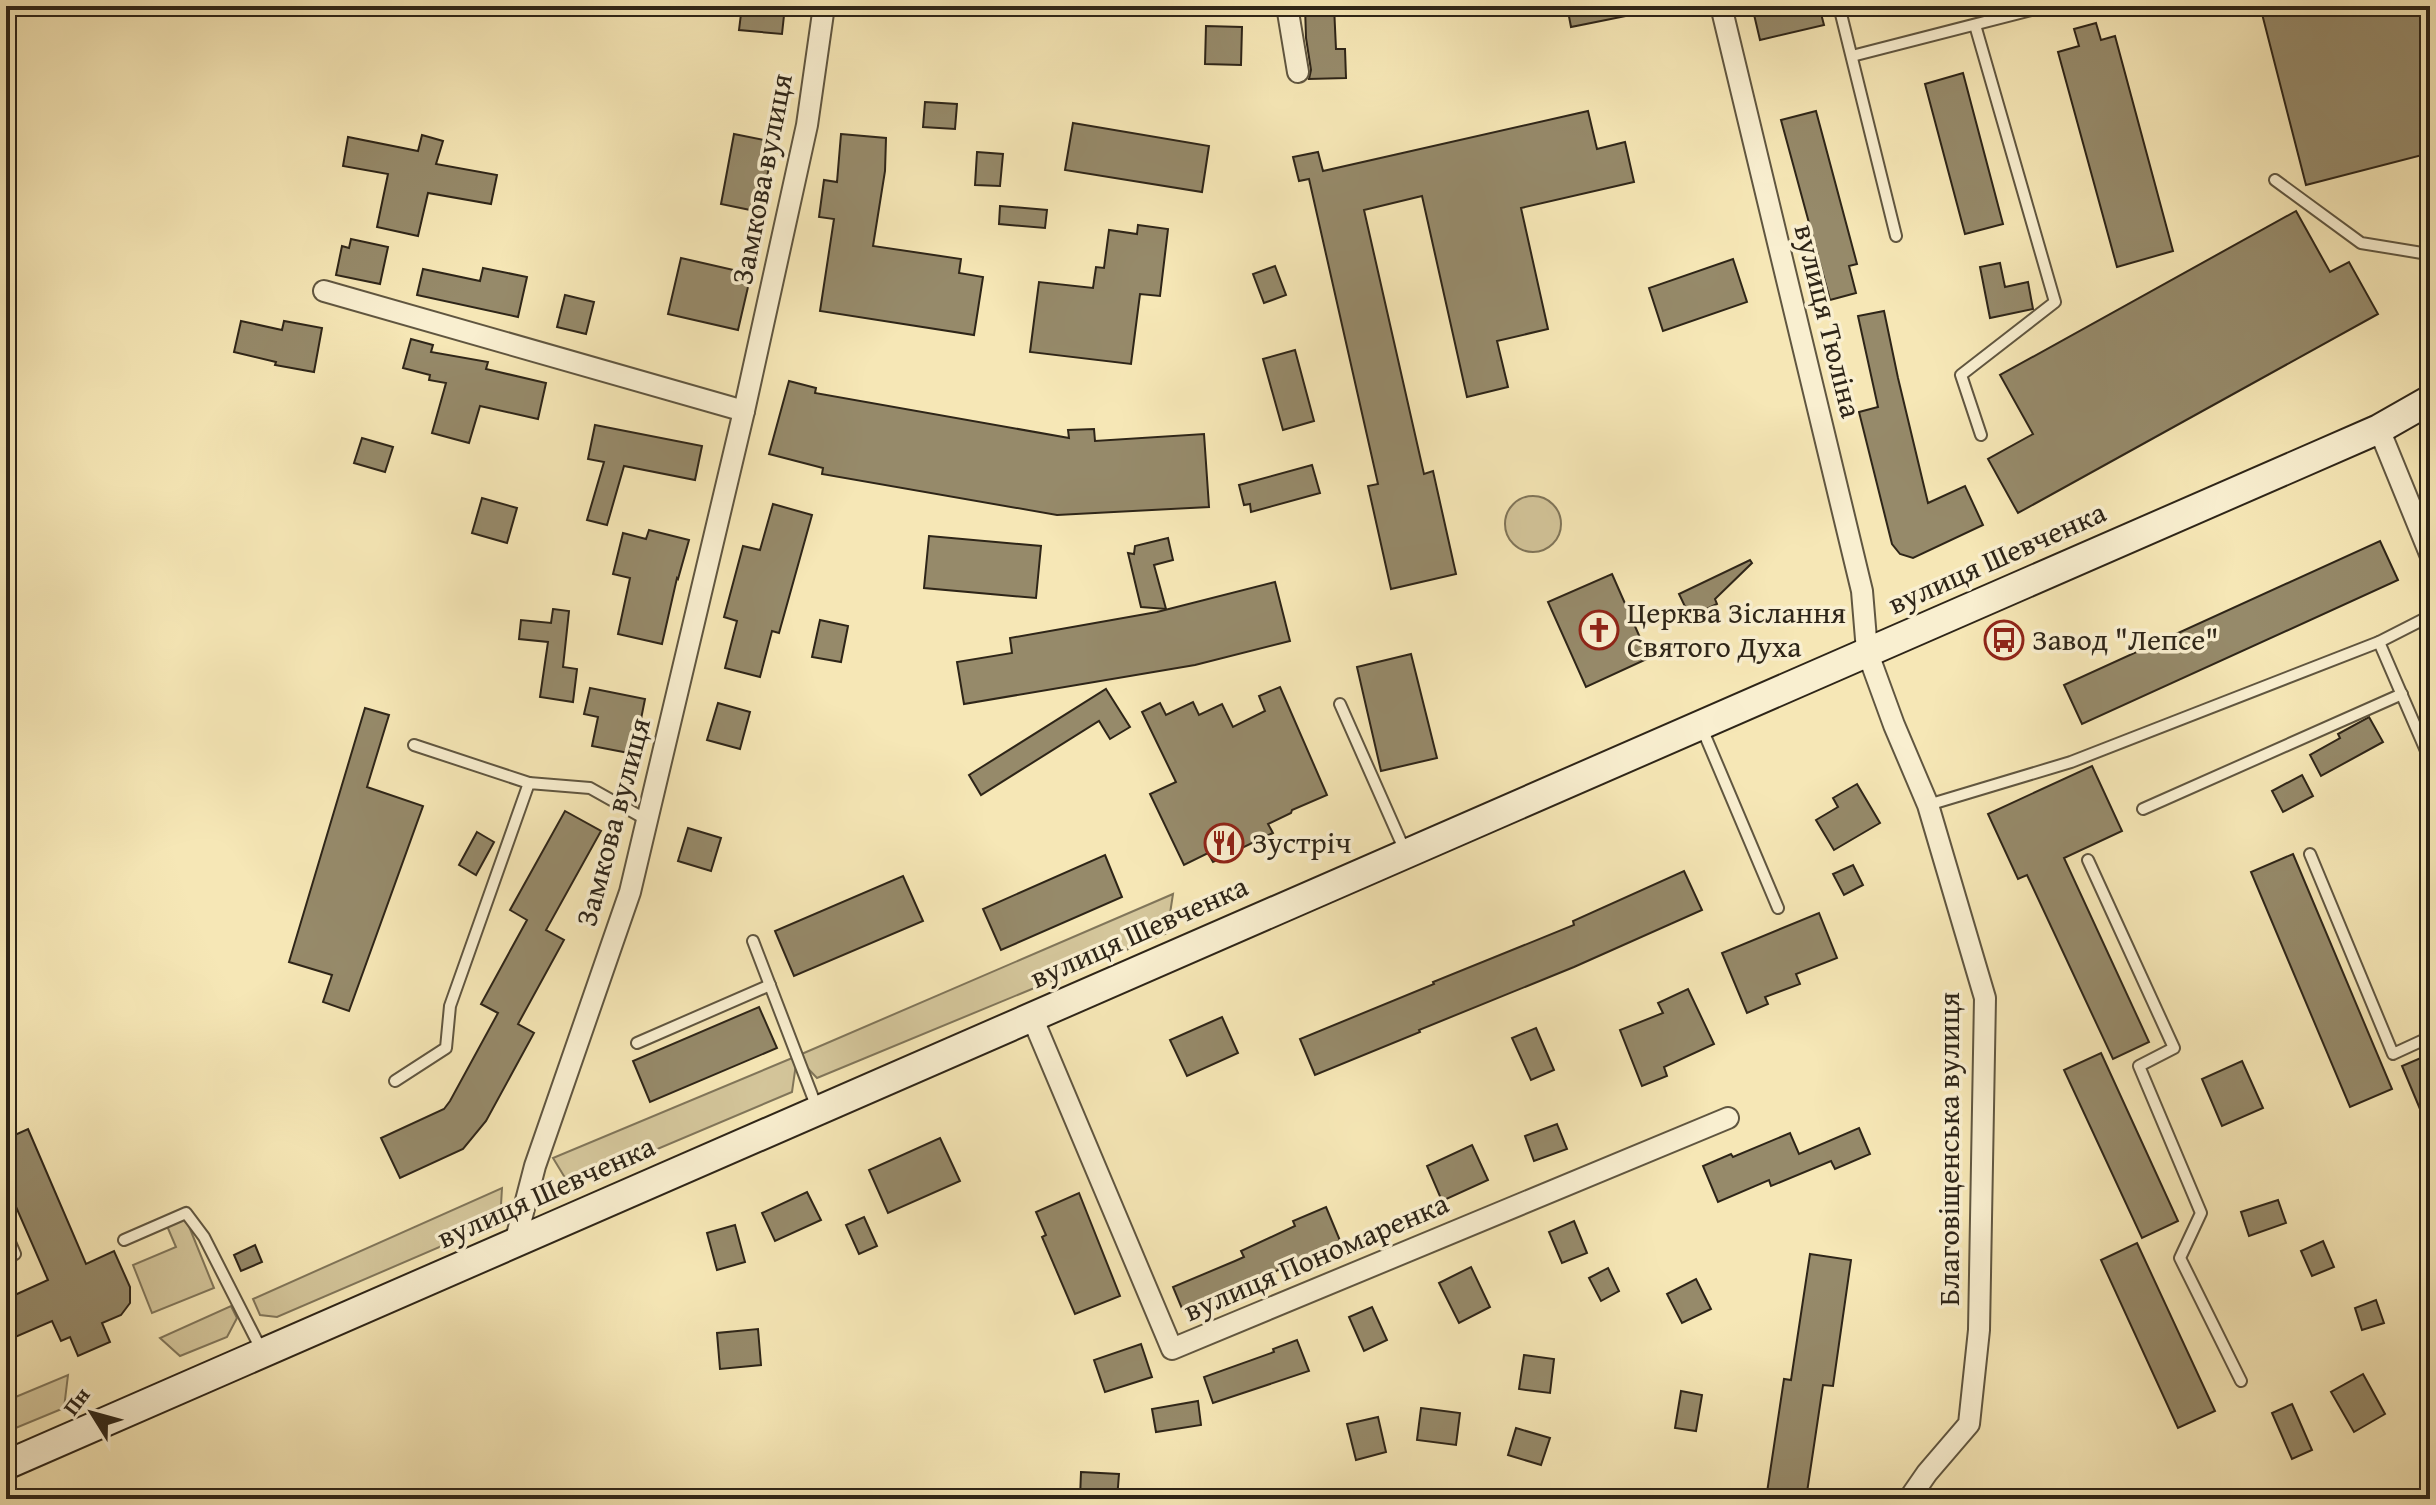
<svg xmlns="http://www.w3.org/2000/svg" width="2436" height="1505" viewBox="0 0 2436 1505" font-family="'Gentium Book Plus',serif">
<rect width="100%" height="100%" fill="#f6e7b6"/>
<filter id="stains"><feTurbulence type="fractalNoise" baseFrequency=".0025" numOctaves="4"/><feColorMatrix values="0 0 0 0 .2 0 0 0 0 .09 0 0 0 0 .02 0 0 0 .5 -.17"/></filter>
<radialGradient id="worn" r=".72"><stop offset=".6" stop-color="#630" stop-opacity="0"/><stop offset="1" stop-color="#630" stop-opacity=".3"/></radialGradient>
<!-- green -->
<g fill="#d4c69b" stroke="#81765a" stroke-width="2">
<circle cx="1533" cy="524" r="28"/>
<polygon points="1173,894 1167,933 817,1078 797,1057 792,1092 570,1186 553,1158 797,1056"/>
<polygon points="502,1188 501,1205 486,1227 277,1317 260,1315 253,1299"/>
<polygon points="186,1219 214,1288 152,1313 133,1265 176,1247 167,1226"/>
<polygon points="231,1306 237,1318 227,1337 180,1356 160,1338"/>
<polygon points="68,1375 64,1408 6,1432 6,1401"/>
</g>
<!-- building -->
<g fill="#968a6a" stroke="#2e2518" stroke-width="2">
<polygon points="742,6 785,6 782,34 739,30"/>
<polygon points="1305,6 1334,6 1336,49 1345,49 1346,78 1309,79 1311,70 1306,38"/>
<polygon points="1567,6 1630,6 1631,15 1571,27"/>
<polygon points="1752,6 1819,6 1824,25 1760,40"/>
<polygon points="2260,6 2430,6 2430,153 2306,185"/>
<polygon points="2096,23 2101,40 2115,36 2173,251 2117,267 2058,52 2079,46 2074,29"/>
<polygon points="1206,26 1242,27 1241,65 1205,64"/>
<polygon points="1963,73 2003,224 1965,234 1925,84"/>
<polygon points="925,102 957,104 955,129 923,127"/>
<polygon points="1588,111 1597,149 1625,142 1634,182 1521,208 1548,329 1497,341 1508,387 1467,397 1422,196 1364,210 1424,474 1433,471 1456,574 1391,589 1368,486 1378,484 1309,179 1299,181 1293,157 1318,152 1323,171"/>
<polygon points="1816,111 1857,264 1849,266 1856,293 1830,300 1781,120"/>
<polygon points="1073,123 1209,146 1202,192 1065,170"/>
<polygon points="734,134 774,142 760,212 721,204"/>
<polygon points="841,134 886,138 885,171 873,246 961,259 959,273 983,277 974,335 820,311 834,219 819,217 824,180 837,182"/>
<polygon points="422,135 443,141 436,164 497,175 491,204 428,193 418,236 377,227 388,174 343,166 348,137 418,151"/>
<polygon points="977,152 1003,154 1000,186 975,185"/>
<polygon points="1000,206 1047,210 1045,228 999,224"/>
<polygon points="2296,211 2330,272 2349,262 2378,314 2018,513 1988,459 2033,434 2000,375"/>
<polygon points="1138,225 1168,229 1160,296 1140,294 1131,364 1030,352 1039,282 1093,288 1096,267 1104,268 1109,230 1137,234"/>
<polygon points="351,239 388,247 380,284 336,275 342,246 349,248"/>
<polygon points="681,258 751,274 738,330 668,314"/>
<polygon points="1733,259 1747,302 1663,331 1649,288"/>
<polygon points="2000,263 2005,287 2028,282 2033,309 1990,318 1980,267"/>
<polygon points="1275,266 1286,295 1264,303 1253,274"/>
<polygon points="483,268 527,277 518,317 417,295 423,269 480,281"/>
<polygon points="565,295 594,302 586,334 557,327"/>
<polygon points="1884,311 1898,378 1928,503 1965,486 1983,525 1913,558 1900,554 1892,544 1859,412 1878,407 1858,316"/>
<polygon points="241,321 282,330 284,321 322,328 314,372 275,365 276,362 234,352"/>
<polygon points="411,339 433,345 431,352 488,362 486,369 546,383 538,419 480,406 469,443 432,433 446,383 429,380 430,375 403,368"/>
<polygon points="1295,350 1314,421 1283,430 1263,359"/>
<polygon points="789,381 816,388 815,393 1069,438 1068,430 1094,429 1095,441 1204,434 1209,507 1057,515 822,474 823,468 769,454"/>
<polygon points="595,425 702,446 695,480 624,466 607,525 587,520 604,462 588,459"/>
<polygon points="362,438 393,447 385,472 354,463"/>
<polygon points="1312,465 1320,493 1251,512 1250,504 1244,505 1239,485"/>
<polygon points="482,498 517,508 507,543 472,533"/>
<polygon points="773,504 812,515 779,633 772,631 760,677 725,668 737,621 724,617 743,546 760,550"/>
<polygon points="649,530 689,540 678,579 677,578 662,644 618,634 630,578 613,574 623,533 646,539"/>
<polygon points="929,536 1041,546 1036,598 924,588"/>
<polygon points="1168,538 1173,560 1154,565 1166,609 1141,607 1128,553 1134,554 1135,546"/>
<polygon points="2380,541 2398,580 2082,724 2064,685"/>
<polygon points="1750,560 1752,563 1715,599 1717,604 1690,617 1679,594"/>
<polygon points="1612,574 1649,658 1586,687 1548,602"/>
<polygon points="1275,582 1290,641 1195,665 964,704 957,662 1012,653 1010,638 1157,612"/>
<polygon points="553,609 569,611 563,667 577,669 573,702 540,697 548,642 519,639 521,620 551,623"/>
<polygon points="820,620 848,626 841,662 812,657"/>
<polygon points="1411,654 1437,758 1381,771 1357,667"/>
<polygon points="1280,687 1327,795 1292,810 1291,813 1268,824 1273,833 1213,862 1208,853 1184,865 1150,794 1176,782 1142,712 1160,703 1166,715 1193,702 1199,715 1222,704 1233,727 1265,711 1259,696"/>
<polygon points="590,688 645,699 634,754 592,746 598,717 584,714"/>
<polygon points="1106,689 1130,727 1110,739 1099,721 981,795 969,775"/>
<polygon points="718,703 750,712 740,749 707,740"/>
<polygon points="365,708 389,715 367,787 423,806 349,1011 323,1002 332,975 289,962"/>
<polygon points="2369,717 2383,742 2321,776 2310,755 2340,738 2338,734"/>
<polygon points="2092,766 2122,831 2064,858 2149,1042 2113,1059 2027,875 2018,879 1988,814"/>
<polygon points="2302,775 2313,796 2283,812 2272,791"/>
<polygon points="1857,784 1880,823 1834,850 1816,820 1838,807 1833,798"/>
<polygon points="565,811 601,831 546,930 564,940 518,1024 534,1033 486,1121 463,1149 400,1178 381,1138 444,1109 450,1101 498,1013 481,1004 527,920 510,910"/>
<polygon points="688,828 721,838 711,871 678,861"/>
<polygon points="477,832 494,842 476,875 459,865"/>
<polygon points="2293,854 2392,1089 2350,1107 2251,872"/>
<polygon points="1105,855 1122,897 1001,950 983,909"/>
<polygon points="1853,865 1863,885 1844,895 1833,874"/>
<polygon points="1684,871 1702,910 1574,967 1419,1030 1420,1032 1315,1075 1300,1039 1434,984 1433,982 1574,925 1573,921"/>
<polygon points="903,876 923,921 794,976 775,931"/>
<polygon points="1819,913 1837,958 1796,974 1800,984 1765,997 1768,1004 1747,1013 1722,953"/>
<polygon points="1688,989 1714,1044 1664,1067 1667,1076 1642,1086 1620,1030 1663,1013 1658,1003"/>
<polygon points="759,1007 777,1048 650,1102 633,1061"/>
<polygon points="1222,1017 1238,1053 1187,1076 1170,1040"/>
<polygon points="1536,1028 1554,1070 1531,1080 1512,1038"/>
<polygon points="2101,1053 2178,1221 2142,1238 2064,1070"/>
<polygon points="2430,1054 2430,1133 2402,1066"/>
<polygon points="2242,1061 2263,1108 2222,1126 2202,1079"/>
<polygon points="1557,1124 1567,1149 1534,1161 1525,1136"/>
<polygon points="1859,1128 1870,1154 1835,1169 1831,1161 1771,1186 1769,1180 1718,1202 1703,1166 1731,1154 1733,1157 1790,1133 1799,1154"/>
<polygon points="28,1129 86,1264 114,1251 130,1287 130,1303 121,1315 102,1323 110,1342 78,1356 70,1337 61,1341 52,1321 6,1341 6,1299 48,1280 6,1184 6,1139"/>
<polygon points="940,1138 960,1181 888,1213 869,1170"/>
<polygon points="1472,1145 1488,1180 1442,1201 1427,1166"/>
<polygon points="807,1192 821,1220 775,1241 762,1213"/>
<polygon points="1079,1193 1120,1296 1075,1314 1042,1237 1046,1235 1036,1212"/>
<polygon points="2278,1200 2286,1223 2249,1236 2241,1212"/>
<polygon points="1326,1207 1341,1243 1183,1311 1173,1287 1235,1261 1244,1257 1241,1251 1295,1226 1293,1221"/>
<polygon points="864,1217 877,1246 859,1254 846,1225"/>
<polygon points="1574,1221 1587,1253 1562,1263 1549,1232"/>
<polygon points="735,1225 745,1262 717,1270 707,1233"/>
<polygon points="2323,1241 2334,1267 2312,1276 2301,1251"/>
<polygon points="2137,1243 2215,1411 2178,1428 2101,1260"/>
<polygon points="255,1245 262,1262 241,1271 234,1255"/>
<polygon points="1810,1254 1851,1260 1833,1386 1823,1385 1806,1499 1766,1499 1784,1379 1791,1380"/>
<polygon points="1471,1267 1490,1307 1459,1323 1439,1283"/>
<polygon points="1608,1268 1619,1291 1601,1301 1589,1278"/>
<polygon points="1696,1279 1711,1309 1682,1323 1667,1294"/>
<polygon points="2376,1300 2384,1323 2362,1330 2355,1308"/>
<polygon points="1372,1307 1387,1340 1364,1351 1349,1317"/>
<polygon points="758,1329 761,1365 720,1369 717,1333"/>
<polygon points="1297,1340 1309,1371 1213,1403 1204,1377 1274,1352 1273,1349"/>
<polygon points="1141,1344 1152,1377 1105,1392 1094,1360"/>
<polygon points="1524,1355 1554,1359 1550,1393 1519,1389"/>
<polygon points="2363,1374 2385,1414 2354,1432 2331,1392"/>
<polygon points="1681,1391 1702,1395 1696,1431 1675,1428"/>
<polygon points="1198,1401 1201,1425 1156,1432 1152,1409"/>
<polygon points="2292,1404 2312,1450 2292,1459 2272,1413"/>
<polygon points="1421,1408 1460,1413 1456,1445 1417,1440"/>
<polygon points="1378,1417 1386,1452 1356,1460 1347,1424"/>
<polygon points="1516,1428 1550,1438 1541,1465 1508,1455"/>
<polygon points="1081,1472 1119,1474 1117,1499 1080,1499"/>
</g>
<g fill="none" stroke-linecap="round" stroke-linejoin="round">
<defs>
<g id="lane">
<polyline points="1839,6 1896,236"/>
<polyline points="1975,25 2055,302 1961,375 1981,435"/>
<polyline points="1852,56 2047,6"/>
<polyline points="2275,180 2361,243 2422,253 2430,248"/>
<polyline points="2379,642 2430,760"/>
<polyline points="1340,704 1405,851"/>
<polyline points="1701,726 1778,908"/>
<polyline points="414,745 529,783"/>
<polyline points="1928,805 2071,762 2379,642 2430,616"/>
<polyline points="2143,809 2402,694"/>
<polyline points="2310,854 2393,1054 2430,1037"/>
<polyline points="2088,860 2174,1048 2139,1066 2201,1213 2180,1258 2241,1381"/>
<polyline points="753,941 817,1108"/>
<polyline points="637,1043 770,985"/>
<polyline points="395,1081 446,1048 450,1006 529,783 590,788 647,820"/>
<polyline points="6,1233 15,1254 6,1258"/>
<polyline points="124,1240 186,1213 204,1237 262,1351"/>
</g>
<g id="street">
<polyline points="1287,6 1298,72"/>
<polyline points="1721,6 1862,591 1867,651 1894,725 1928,805 1985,998 1979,1330 1969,1424 1927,1473 1909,1499"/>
<polyline points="324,291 744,411"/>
<polyline points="2379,429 2430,554"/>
<polyline points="1032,1017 1172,1349 1728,1118"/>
<polyline points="515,1243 535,1166 630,892 744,411 807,125 824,6"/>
</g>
<polyline id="secondary" points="6,1465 2379,429 2430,400"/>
</defs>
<!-- lane casing -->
<use href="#lane" stroke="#605640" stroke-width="14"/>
<!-- street casing -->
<use href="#street" stroke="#605640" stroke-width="24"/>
<!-- secondary casing -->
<use href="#secondary" stroke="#2e2518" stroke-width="32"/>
<!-- lane -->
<use href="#lane" stroke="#f9efd0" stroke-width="10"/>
<!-- street -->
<use href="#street" stroke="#f9efd0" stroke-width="20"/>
<!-- secondary -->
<use href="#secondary" stroke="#f9efd0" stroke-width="28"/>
</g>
<!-- icons -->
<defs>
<symbol id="church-ring" viewBox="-11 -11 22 22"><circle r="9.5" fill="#f9efd0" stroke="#8f2418" stroke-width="1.5"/><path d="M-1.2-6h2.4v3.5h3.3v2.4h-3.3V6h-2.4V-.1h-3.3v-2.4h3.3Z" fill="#8f2418"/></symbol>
<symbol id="bus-ring" viewBox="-11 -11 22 22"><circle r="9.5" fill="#f9efd0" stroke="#8f2418" stroke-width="1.5"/><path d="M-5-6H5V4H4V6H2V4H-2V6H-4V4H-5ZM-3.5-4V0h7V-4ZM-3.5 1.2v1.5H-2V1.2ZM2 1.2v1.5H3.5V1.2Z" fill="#8f2418"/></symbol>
<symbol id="restaurant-ring" viewBox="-11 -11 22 22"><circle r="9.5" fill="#f9efd0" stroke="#8f2418" stroke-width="1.5"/><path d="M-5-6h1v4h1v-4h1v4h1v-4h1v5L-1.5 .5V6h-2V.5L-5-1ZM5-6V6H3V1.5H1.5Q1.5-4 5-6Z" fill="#8f2418"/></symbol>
</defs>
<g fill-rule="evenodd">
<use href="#church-ring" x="1577" y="608" width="44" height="44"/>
<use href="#bus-ring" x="1982" y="618" width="44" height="44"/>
<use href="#restaurant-ring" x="1202" y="821" width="44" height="44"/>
</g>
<g text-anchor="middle" stroke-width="7" stroke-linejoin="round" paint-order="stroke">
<!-- street labels -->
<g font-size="30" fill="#2e2518" stroke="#f9efd0">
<text transform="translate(762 179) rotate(-79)" y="10">Замкова вулиця</text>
<text transform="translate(1828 321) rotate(76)" y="10">вулиця Тюліна</text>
<text transform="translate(1997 558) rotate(-24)" y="10">вулиця Шевченка</text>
<text transform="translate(613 822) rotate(-75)" y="10">Замкова вулиця</text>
<text transform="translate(1139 932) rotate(-24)" y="10">вулиця Шевченка</text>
<text transform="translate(1949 1149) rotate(-90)" y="10">Благовіщенська вулиця</text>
<text transform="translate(546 1192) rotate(-24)" y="10">вулиця Шевченка</text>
<text transform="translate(1316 1257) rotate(-23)" y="10">вулиця Пономаренка</text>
</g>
<!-- poi labels -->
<g font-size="30" fill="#2e2518" stroke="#f9efd0" text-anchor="start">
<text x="1627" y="623">Церква Зіслання<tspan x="1627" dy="34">Святого Духа</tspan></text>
<text x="2032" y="650">Завод "Лепсе"</text>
<text x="1252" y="853">Зустріч</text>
</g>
</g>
<!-- margin -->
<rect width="2436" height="1505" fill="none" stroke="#f6e7b6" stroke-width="32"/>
<rect x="8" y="8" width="2420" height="1489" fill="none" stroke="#2e2518" stroke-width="4"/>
<rect x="16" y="16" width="2404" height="1473" fill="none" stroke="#2e2518" stroke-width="2"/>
<!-- north arrow -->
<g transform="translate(92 1413) rotate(307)" stroke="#f9efd0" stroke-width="6" paint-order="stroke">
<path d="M0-6L14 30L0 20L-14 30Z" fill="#2e2518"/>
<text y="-12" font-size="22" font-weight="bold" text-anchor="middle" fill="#2e2518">Пн</text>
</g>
<rect width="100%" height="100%" filter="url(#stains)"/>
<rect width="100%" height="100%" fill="url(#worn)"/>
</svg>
